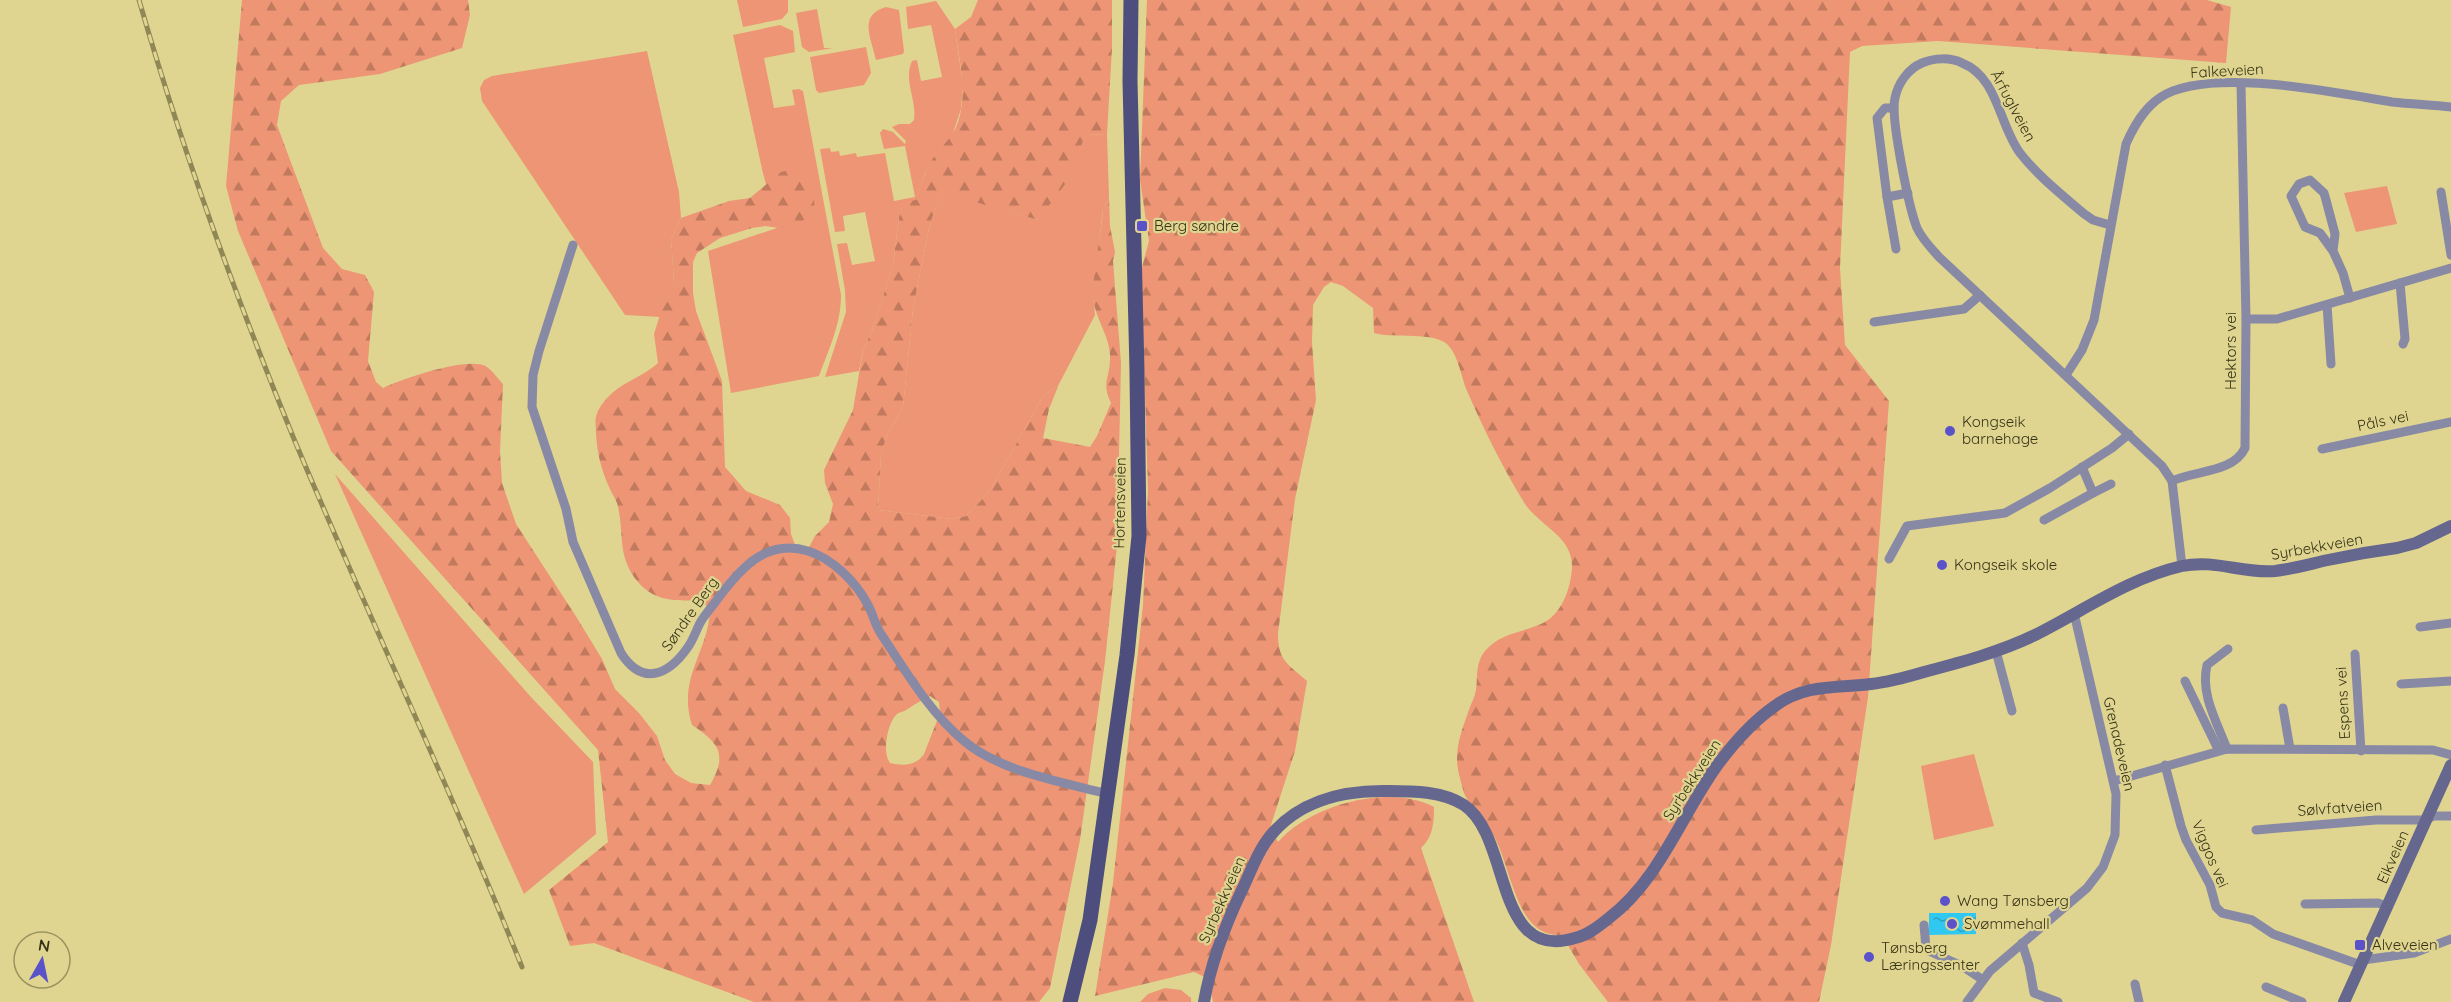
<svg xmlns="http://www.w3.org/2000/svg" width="2451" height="1002" viewBox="0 0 2451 1002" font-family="Quicksand,sans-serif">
<defs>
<pattern id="forest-firs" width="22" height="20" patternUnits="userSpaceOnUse" patternTransform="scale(1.5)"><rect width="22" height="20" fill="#ed9574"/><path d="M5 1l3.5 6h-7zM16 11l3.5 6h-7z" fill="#c17a5e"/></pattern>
<pattern id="water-ripples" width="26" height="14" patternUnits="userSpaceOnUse" patternTransform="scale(1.5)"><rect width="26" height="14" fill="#30c8f1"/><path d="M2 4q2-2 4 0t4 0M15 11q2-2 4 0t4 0" fill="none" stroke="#2aa3c2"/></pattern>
</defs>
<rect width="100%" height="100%" fill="#dfd590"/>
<!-- green -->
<g fill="#ed9574">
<polygon points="737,0 788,0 788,12 782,19 743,27"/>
<path d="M 936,1 L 955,29 L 963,85 L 961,109 L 952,136 L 933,158 L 925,173 L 916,201 L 904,203 L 899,217 L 893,265 L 872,331 L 863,350 L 859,371 L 825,377 L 846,312 L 845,290 L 837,244 L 847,243 L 852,265 L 875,261 L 865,212 L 843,216 L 845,231 L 835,232 L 820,149 L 830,148 L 831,152 L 839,151 L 840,156 L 856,153 L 857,157 L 885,153 L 894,201 L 915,197 L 905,146 L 884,149 L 880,133 L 883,129 L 893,132 L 905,144 L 906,141 L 892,127 L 899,124 L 910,124 L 914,120 C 917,99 903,81 912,61 L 917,60 L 921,81 L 942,77 L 931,25 L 908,29 L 906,7 Z"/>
<path d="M 886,7 L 899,10 L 904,51 L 903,54 L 876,60 C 871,37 858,15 886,7 Z"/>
<polygon points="817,9 824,48 833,48 809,52 802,47 796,13"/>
<path d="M 780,25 L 793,31 L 795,52 L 764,58 L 774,108 L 795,105 L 792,90 L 799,89 L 803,91 L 841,295 C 841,324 829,349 819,376 L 731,393 L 708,251 L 777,228 L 762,169 L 733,35 Z"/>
<polygon points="866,47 871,73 864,85 819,93 816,90 810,57"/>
<polygon points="647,51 679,192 681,218 671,240 674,281 660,317 625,315 482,101 480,88 484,80 492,76"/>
<polygon points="1107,134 1109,197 1103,209 1093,295 1095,315 1059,384 1042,398 989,492 966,516 953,519 878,510 881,454 887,435 903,407 913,309 929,228 940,191 1038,220 1084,138 1088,135"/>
<polygon points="2387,186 2397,224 2356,232 2344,193"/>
<polygon points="335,474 530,696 593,762 596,834 524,894"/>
<polygon points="1974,754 1994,826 1934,840 1921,766"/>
</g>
<!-- forest -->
<g fill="url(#forest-firs)" fill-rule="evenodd">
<path d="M 242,0 L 468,0 L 470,15 L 462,48 L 380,74 L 299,85 L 281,101 L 277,125 L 323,248 L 342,269 L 365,275 L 374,292 L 368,361 L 376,382 L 383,388 C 401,379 471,355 487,367 C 493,371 498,379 503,384 L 500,451 L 502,483 L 516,524 L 577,618 L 602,659 L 615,689 L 639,713 L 657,736 L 665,760 L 675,774 L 691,783 L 710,785 C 728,754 719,743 692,725 C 677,678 708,653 710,610 L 702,601 C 677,600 656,603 638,582 C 616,556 625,532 617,503 C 615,498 611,492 609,487 C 601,469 597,453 596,433 C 596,426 594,418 598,411 C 613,383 638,381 658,363 L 654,334 L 665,299 L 674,281 L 671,240 L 681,218 L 729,201 L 750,198 L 781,172 L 794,169 C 811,181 816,194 814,214 L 795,225 L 779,228 L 765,226 L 752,228 L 720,238 L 697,253 L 693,262 L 693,293 L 696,311 L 722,381 L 725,467 L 746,491 L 780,505 L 790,518 L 791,534 L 797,550 L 805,555 L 815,536 L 829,522 L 833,504 L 825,483 L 824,470 L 853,410 L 863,350 L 872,331 L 893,265 L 899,217 L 904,202 L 916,200 C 921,187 924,173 931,161 C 940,147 953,138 958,122 C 968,93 959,59 955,29 L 971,17 L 978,0 L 1112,0 L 1112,48 L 1107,134 L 1088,135 L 1084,138 L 1069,179 L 1038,220 L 940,192 L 929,228 L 913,309 L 903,407 L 887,435 L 881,454 L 878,510 L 953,519 L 966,516 L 989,492 L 1042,398 L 1059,384 L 1049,409 L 1043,438 L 1090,447 L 1097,436 L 1111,403 C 1101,382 1110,379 1110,358 C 1111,337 1094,318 1093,296 C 1093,269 1101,237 1103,209 L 1109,197 L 1110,226 L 1115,252 L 1113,261 L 1121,363 L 1117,546 L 1105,661 L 1080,840 L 1050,988 L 1039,1002 L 754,1002 L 594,943 L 570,946 L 549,890 L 608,842 L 598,750 L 331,451 L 238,231 L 226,186 ZM 930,696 L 939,702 L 940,713 L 924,754 C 916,766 903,766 890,763 C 882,753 887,723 897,714 C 898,713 905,711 906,710 C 914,705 921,700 930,696 Z"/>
<path d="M 1147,0 L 2207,0 L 2231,7 L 2226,63 L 1938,41 L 1862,46 L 1850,52 L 1840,268 L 1845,345 L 1889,401 L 1868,697 L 1831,945 L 1819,1002 L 1608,1002 L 1579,964 L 1562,935 C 1528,937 1518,901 1509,876 C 1505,864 1501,850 1495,838 C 1488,825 1468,803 1464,793 C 1463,789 1459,776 1458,769 C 1454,748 1463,727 1470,707 C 1472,702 1475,696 1476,690 C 1478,676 1475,663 1485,651 C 1500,633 1521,633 1541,624 C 1562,615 1571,588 1572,567 C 1573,537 1540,526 1525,504 C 1503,468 1484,430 1467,391 C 1461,377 1459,357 1448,345 C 1434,331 1395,339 1374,333 L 1373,308 L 1343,286 L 1331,282 L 1324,287 L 1313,305 L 1312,342 L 1316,400 L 1295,499 L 1278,634 C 1278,661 1288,664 1307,681 L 1295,751 L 1270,828 L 1278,842 C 1310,805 1389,783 1434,807 C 1434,823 1433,837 1421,848 L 1474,1002 L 1213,1002 L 1209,979 L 1194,972 L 1095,996 L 1113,883 L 1143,605 L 1148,490 L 1141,271 L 1149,241 L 1140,180 Z"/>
<polygon points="1165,988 1181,990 1191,998 1191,1002 1140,1002 1148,994"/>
</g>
<!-- water -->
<polygon fill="url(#water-ripples)" points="1929,913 1976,913 1976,934 1929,935"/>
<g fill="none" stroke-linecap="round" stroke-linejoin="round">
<!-- street -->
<g stroke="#888aa5" stroke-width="9">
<polyline points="1894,108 1885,108 1877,118 1887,197 1908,193"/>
<polyline points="2441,192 2451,255"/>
<polyline points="1887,197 1896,249"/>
<path d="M 2110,225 L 2093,220 L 2083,213 C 2062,195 2037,175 2020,153 C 1999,125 1998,77 1962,63 C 1950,57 1934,58 1922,63 C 1908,69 1898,83 1895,98 C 1890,117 1909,208 1917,228 C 1922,239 1931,248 1939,257 L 2162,466 L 2172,481"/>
<path d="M 573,245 L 539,351 L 533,375 L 532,407 L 566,509 L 573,542 L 621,653 C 642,686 668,676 688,647 C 693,640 696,631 700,623 C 705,614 713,606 719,597 C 741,568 767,538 808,551 C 833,559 856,582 868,605 C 873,614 875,625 881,634 C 905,670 930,713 964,741 C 1001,772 1062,782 1108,794"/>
<polyline points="2333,251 2320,233 2305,227 2291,196 2299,184 2310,180 2324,193 2326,200 2335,234 2333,251 2343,273 2350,298"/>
<polyline points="2400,283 2405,339 2403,344"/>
<polyline points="2327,305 2331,364"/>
<polyline points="2246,319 2277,319 2451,268"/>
<polyline points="1874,322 1964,309 1980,295"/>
<path d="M 2066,375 L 2082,350 L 2094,320 L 2126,144 C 2134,126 2144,108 2161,97 C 2209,66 2336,93 2392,102 C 2411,104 2431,105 2451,107"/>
<polyline points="2322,449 2451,422"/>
<polyline points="2093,493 2111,484"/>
<polyline points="2044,520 2093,493 2082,467"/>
<polyline points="1889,559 1907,526 2005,513 2050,488 2112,448 2129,434"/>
<path d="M 2182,566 L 2172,481 C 2196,470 2233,473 2245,448 L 2246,319 L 2241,84"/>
<polyline points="2420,627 2451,623"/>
<polyline points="1996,651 2012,711"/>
<polyline points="2355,654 2361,751"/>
<polyline points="2185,681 2217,747 2221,750"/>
<polyline points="2401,684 2451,681"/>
<polyline points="2283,708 2290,749"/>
<path d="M 2227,749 C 2217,722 2200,694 2207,665 L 2228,649"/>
<polyline points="2165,765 2181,826 2186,840 2210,885 2216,907 2222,913 2252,920 2273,934 2361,965"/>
<polyline points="2114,781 2227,749 2433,750 2451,755"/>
<polyline points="2256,830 2376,820 2426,820 2433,816 2451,816"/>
<polyline points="2305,904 2378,903 2387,906"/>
<polyline points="1924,925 1926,948 1929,951 1962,966 1983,980"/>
<polyline points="2022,943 2029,965 2034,993 2058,1002"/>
<polyline points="2363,960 2414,953 2451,939"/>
<polyline points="2135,984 2139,1002"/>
<polyline points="2266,987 2302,1002"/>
<polyline points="1967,1002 1990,971 2087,888 2103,867 2115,835 2116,794 2074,613"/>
</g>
<!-- secondary -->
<g stroke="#65678e" stroke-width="12">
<path d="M 1204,1002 C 1211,962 1224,928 1241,892 C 1249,876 1255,858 1265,843 C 1293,802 1341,790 1388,791 C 1413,791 1442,791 1464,805 C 1512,837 1493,963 1575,938 C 1588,935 1599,926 1609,918 C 1659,880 1680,818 1716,767 C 1732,745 1752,722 1775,706 C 1804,684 1837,688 1871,684 C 1889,682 1907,677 1924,672 C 1962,662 2000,652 2035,635 C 2083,611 2129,578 2182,566 C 2215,559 2243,574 2275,571 C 2292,569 2310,564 2328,560 C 2351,555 2374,551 2397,548 L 2416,543 L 2451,526"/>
<polyline points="2344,1002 2451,765"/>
</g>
<!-- primary -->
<polyline stroke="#4d4e7d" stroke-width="15" points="1070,1002 1090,920 1127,655 1139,536 1137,371 1130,81 1131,0"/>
<defs>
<path id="rail" d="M 139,0 C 182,149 235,295 294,439 C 368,616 451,789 522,967"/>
</defs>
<!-- rail casing -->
<use href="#rail" stroke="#8f8856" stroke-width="5"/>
<!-- rail -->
<use href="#rail" stroke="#dfd590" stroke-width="3" stroke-dasharray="9" stroke-linecap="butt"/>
</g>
<!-- markers -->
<g fill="#5b52ca" stroke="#dfd590" stroke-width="2">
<rect x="1136" y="220" width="12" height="12" rx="3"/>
<circle cx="1950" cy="431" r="6"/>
<circle cx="1942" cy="565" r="6"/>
<circle cx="1945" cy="901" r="6"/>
<circle cx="1952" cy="924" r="6"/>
<rect x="2354" y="939" width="12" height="12" rx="3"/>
<circle cx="1869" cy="957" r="6"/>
</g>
<g text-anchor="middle" stroke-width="4.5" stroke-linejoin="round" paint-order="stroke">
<!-- street labels -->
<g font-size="15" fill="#363216" stroke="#dfd590">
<text transform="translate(2227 71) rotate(-3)" y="5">Falkeveien</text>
<text transform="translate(2013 106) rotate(62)" y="5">Årfuglveien</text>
<text transform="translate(2231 351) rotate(-90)" y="5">Hektors vei</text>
<text transform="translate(2383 421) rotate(-12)" y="5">Påls vei</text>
<text transform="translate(1120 503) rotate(-89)" y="5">Hortensveien</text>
<text transform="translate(2317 547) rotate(-10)" y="5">Syrbekkveien</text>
<text transform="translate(690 614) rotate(-55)" y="5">Søndre Berg</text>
<text transform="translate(2343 703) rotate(-93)" y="5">Espens vei</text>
<text transform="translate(2119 744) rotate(77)" y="5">Grenadeveien</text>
<text transform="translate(1692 780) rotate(-57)" y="5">Syrbekkveien</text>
<text transform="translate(2340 808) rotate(-4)" y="5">Sølvfatveien</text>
<text transform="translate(2210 854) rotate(67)" y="5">Viggos vei</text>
<text transform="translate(2393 857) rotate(-66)" y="5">Eikveien</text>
<text transform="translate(1222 900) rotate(-66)" y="5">Syrbekkveien</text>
</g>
<!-- poi labels -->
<g font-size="15" fill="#363216" stroke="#dfd590" text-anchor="start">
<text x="1154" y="231">Berg søndre</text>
<text x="1962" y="427">Kongseik<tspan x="1962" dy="17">barnehage</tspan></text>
<text x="1954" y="570">Kongseik skole</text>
<text x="1957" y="906">Wang Tønsberg</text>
<text x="1964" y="929">Svømmehall</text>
<text x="2372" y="950">Alveveien</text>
<text x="1881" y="953">Tønsberg<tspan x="1881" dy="17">Læringssenter</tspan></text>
</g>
</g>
<!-- north arrow -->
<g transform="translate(42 960) rotate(9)"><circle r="28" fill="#dfd590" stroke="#9b945f" stroke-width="1.5"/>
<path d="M0-4.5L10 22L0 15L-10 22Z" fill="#5b52ca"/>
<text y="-9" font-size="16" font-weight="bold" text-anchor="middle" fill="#363216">N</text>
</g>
</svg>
